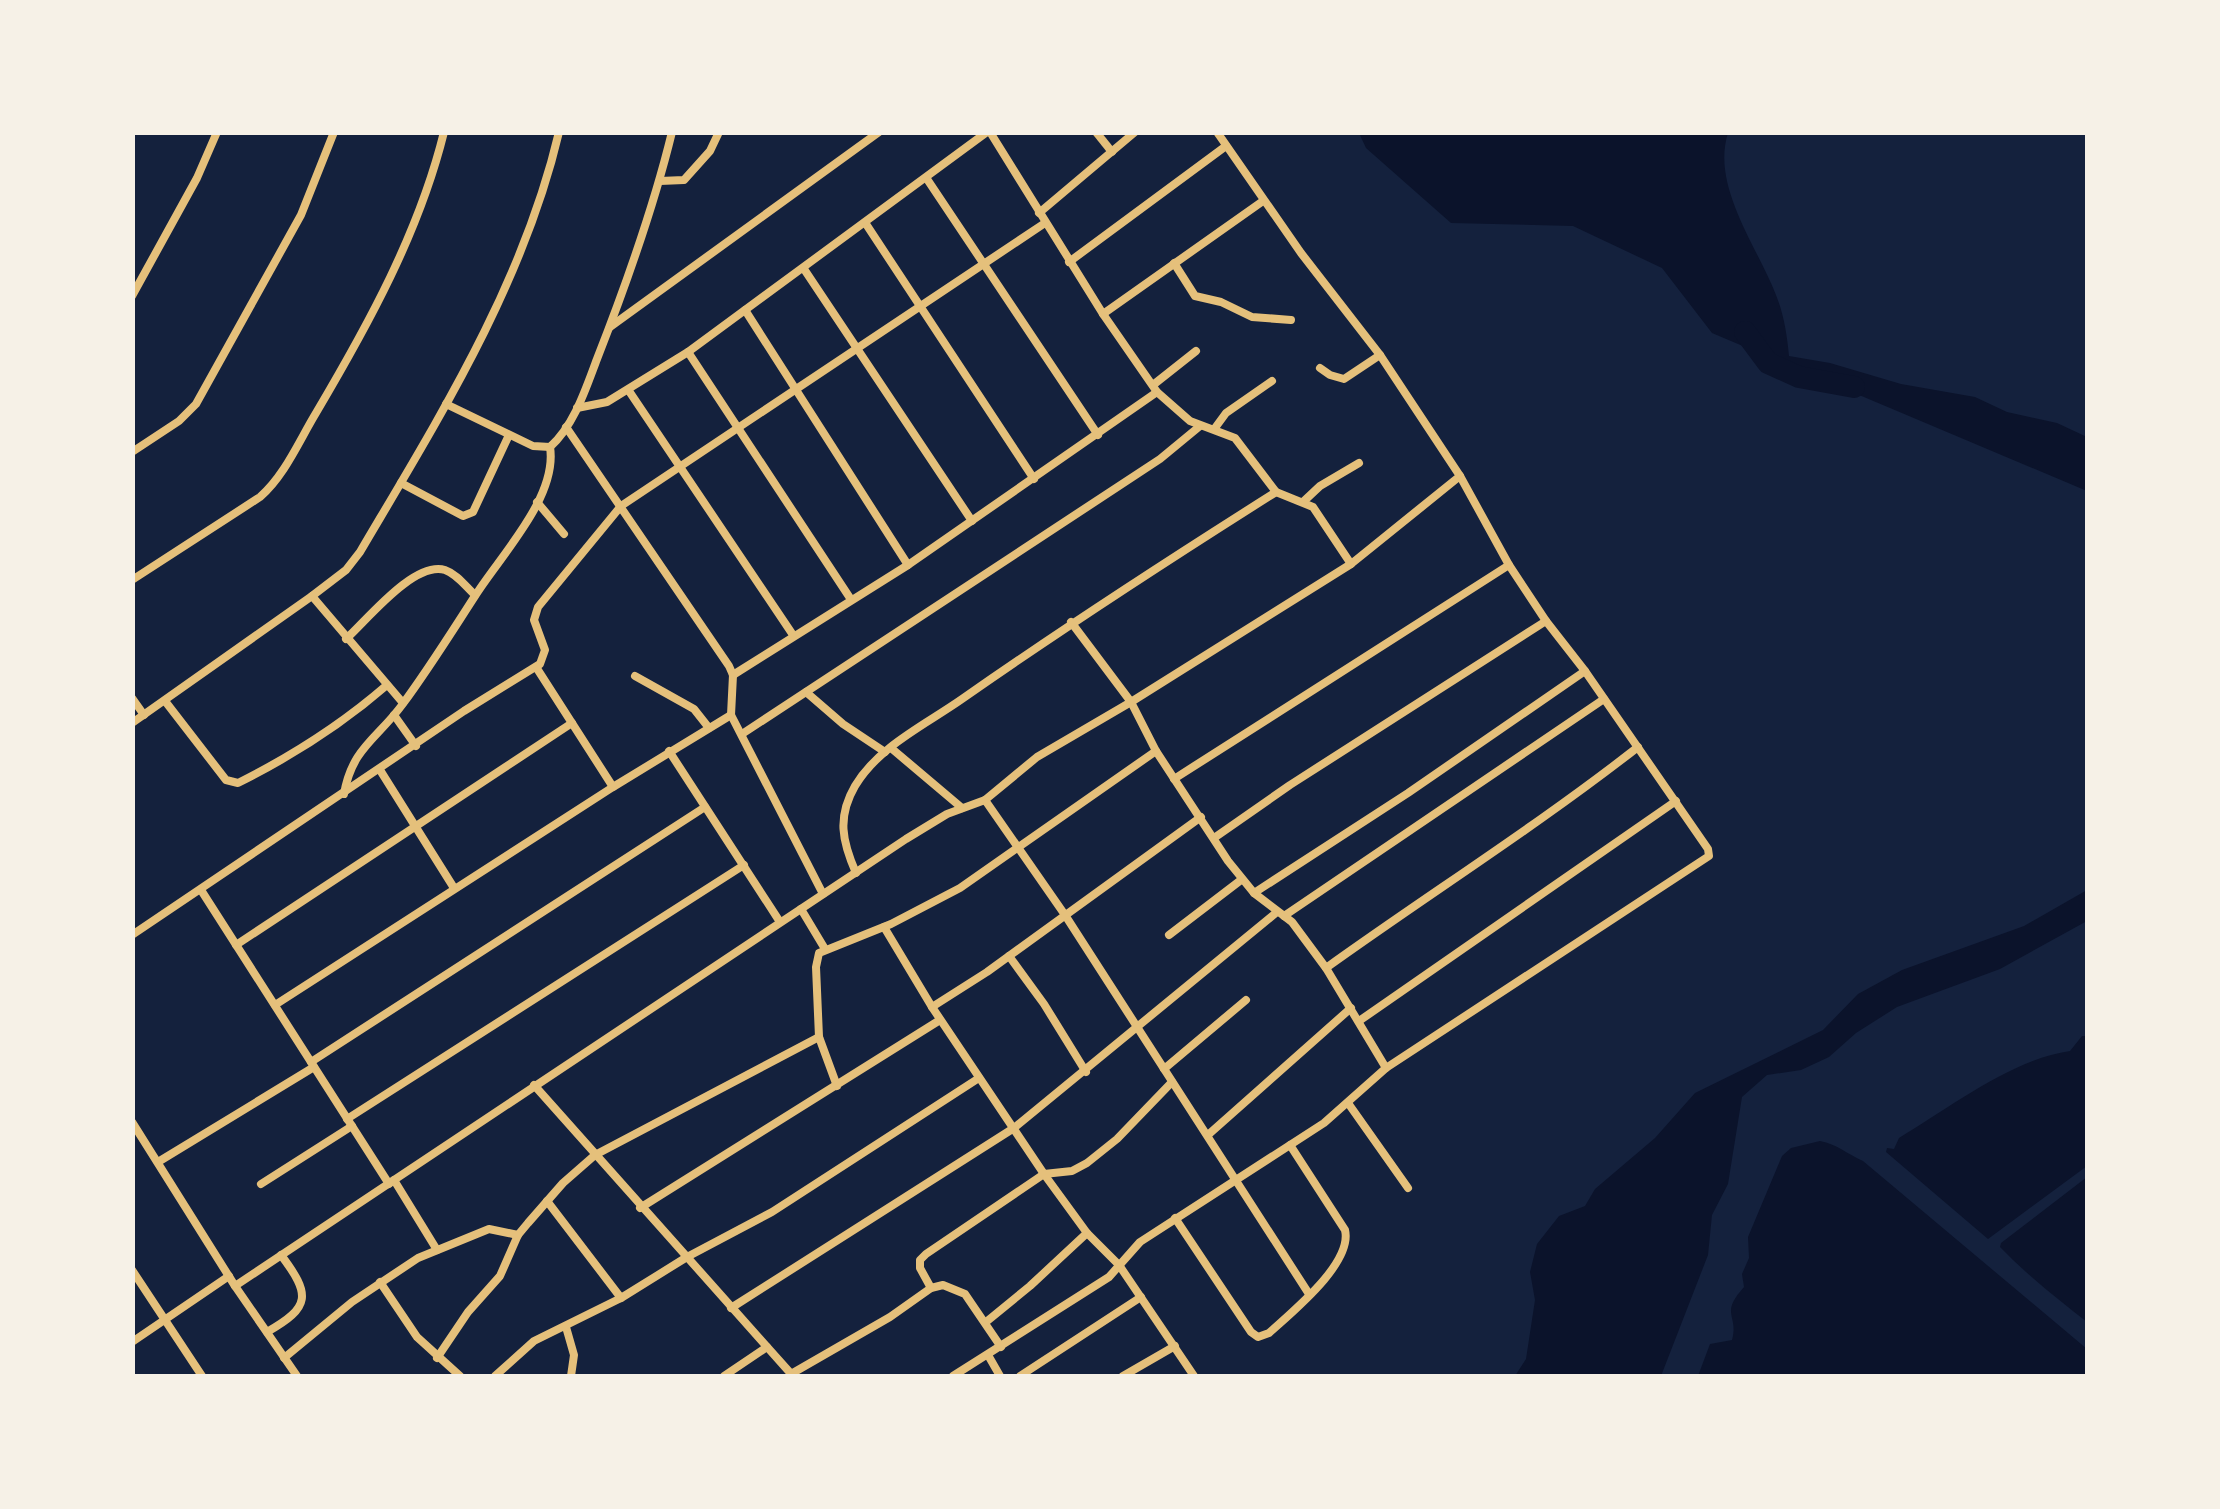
<svg xmlns="http://www.w3.org/2000/svg" width="2220" height="1509" viewBox="0 0 2220 1509" font-family="Karla,sans-serif">
<rect width="100%" height="100%" fill="#14213d"/>
<!-- water -->
<g fill="#0b132b">
<path d="M 1359,133 L 1728,133 C 1711,186 1757,246 1776,295 C 1784,315 1787,335 1789,356 L 1830,363 L 1901,384 L 1975,397 L 2007,412 L 2057,423 L 2087,437 L 2087,491 L 1712,333 L 1662,268 L 1573,226 L 1451,223 L 1366,148 Z"/>
<polygon points="2087,890 2087,921 2000,969 1897,1007 1856,1033 1829,1057 1801,1070 1767,1075 1742,1097 1728,1184 1712,1215 1708,1255 1661,1376 1515,1376 1526,1359 1535,1300 1530,1272 1537,1244 1559,1216 1585,1206 1595,1189 1655,1138 1695,1093 1823,1030 1858,994 1902,970 2024,926"/>
<path d="M 2082,1036 L 2088,1036 L 2087,1166 L 1988,1239 L 1886,1152 L 1887,1148 L 1894,1149 L 1899,1138 C 1949,1108 2012,1059 2070,1051 Z"/>
<path d="M 1820,1141 C 1837,1144 1847,1154 1863,1161 L 2087,1349 L 2087,1376 L 1698,1376 L 1710,1344 L 1732,1340 C 1739,1314 1719,1315 1744,1287 L 1742,1274 L 1749,1258 L 1748,1237 L 1782,1156 L 1791,1148 Z"/>
<path d="M 2087,1177 L 2087,1322 C 2056,1298 2026,1274 2000,1247 L 2001,1243 Z"/>
</g>
<g fill="none" stroke-linecap="round" stroke-linejoin="round">
<!-- river -->
<polyline stroke="#0b132b" stroke-width="22" points="1745,332 1768,363 1799,377 1854,387"/>
<!-- minor -->
<g stroke="#e5c07b" stroke-width="8">
<polyline points="990,132 1103,314 1157,392 1190,421 1235,438 1276,492 1313,507 1351,564"/>
<polyline points="1096,132 1112,152"/>
<polyline points="927,179 1098,435"/>
<polyline points="660,181 684,180 710,151 719,132"/>
<polyline points="1039,213 1135,132"/>
<polyline points="866,224 1034,479"/>
<polyline points="1069,262 1226,146"/>
<polyline points="1174,263 1195,296 1221,302 1252,317 1291,320"/>
<polyline points="804,269 972,521"/>
<polyline points="132,296 197,178 217,132"/>
<polyline points="745,310 908,565"/>
<polyline points="1103,314 1263,201"/>
<polyline points="610,327 879,132"/>
<polyline points="688,352 850,598"/>
<polyline points="1320,368 1330,375 1344,379 1380,355"/>
<polyline points="1153,385 1196,351"/>
<polyline points="629,391 793,635"/>
<path d="M 446,404 L 533,446 L 550,447 C 574,426 586,388 597,359 C 626,285 653,210 672,132"/>
<polyline points="577,408 607,402 688,352 987,132"/>
<polyline points="566,427 729,666 733,675 731,715 823,894"/>
<polyline points="1215,428 1226,413 1272,381"/>
<polyline points="132,452 179,421 196,404 301,215 334,132"/>
<polyline points="401,483 463,516 473,512 509,435"/>
<polyline points="1304,501 1320,486 1359,463"/>
<polyline points="537,502 564,534"/>
<path d="M 132,580 L 260,497 C 285,475 299,441 316,413 C 368,325 419,233 444,132"/>
<polyline points="312,596 403,703"/>
<polyline points="1071,622 1131,702 1156,751 1228,861 1254,893 1292,922 1326,968 1386,1068"/>
<path d="M 346,639 C 368,619 414,561 445,570 C 457,574 466,587 475,595"/>
<polyline points="536,667 613,787"/>
<polyline points="733,675 908,565 1157,392"/>
<polyline points="635,676 694,709 709,728"/>
<polyline points="806,692 843,724 885,752"/>
<polyline points="132,698 144,715"/>
<path d="M 165,701 L 226,780 L 238,783 C 292,756 341,725 387,685"/>
<polyline points="394,715 416,746"/>
<path d="M 132,723 L 312,596 L 346,570 L 360,552 C 439,418 523,285 559,132"/>
<polyline points="742,734 1160,459 1200,426"/>
<polyline points="891,748 962,808"/>
<polyline points="669,751 780,922"/>
<polyline points="380,770 454,888"/>
<polyline points="1174,779 1509,565"/>
<path d="M 344,794 C 352,748 377,739 402,705 C 428,670 451,633 475,596 C 500,556 558,497 550,447"/>
<polyline points="985,800 1065,915 1309,1294"/>
<polyline points="1214,838 1290,785 1546,621"/>
<path d="M 856,873 C 842,841 837,817 855,786 C 879,746 925,725 962,699 C 1065,627 1170,559 1276,492"/>
<polyline points="201,890 389,1184"/>
<polyline points="1254,893 1408,793 1585,671"/>
<polyline points="801,909 825,949"/>
<polyline points="1284,916 1604,699"/>
<polyline points="884,927 932,1007 1044,1174 1087,1233 1119,1265 1194,1376"/>
<polyline points="132,935 464,711 540,664 545,650 534,620 538,607 621,506 1045,223"/>
<polyline points="1169,935 1241,880"/>
<polyline points="236,945 572,723"/>
<polyline points="1009,956 1044,1004 1086,1072"/>
<path d="M 1326,968 C 1429,894 1537,826 1638,747"/>
<polyline points="275,1005 613,787 731,715"/>
<polyline points="932,1007 987,972 1201,817"/>
<polyline points="1359,1021 1676,801"/>
<polyline points="311,1062 705,807"/>
<polyline points="1164,1069 1246,1000"/>
<polyline points="534,1085 793,1376"/>
<polyline points="837,1086 819,1037 816,967 819,953 891,924 960,888 1156,751"/>
<polyline points="1348,1103 1408,1188"/>
<polyline points="347,1119 744,865"/>
<polyline points="132,1122 235,1286 297,1376"/>
<polyline points="1209,1134 1351,1008"/>
<polyline points="158,1162 314,1067"/>
<polyline points="394,1180 437,1250"/>
<polyline points="261,1184 352,1126"/>
<polyline points="547,1201 621,1298"/>
<polyline points="640,1208 940,1020"/>
<path d="M 1175,1218 L 1251,1332 L 1258,1337 L 1269,1333 C 1292,1312 1353,1263 1345,1230 L 1290,1145"/>
<polyline points="132,1270 202,1376"/>
<polyline points="380,1282 417,1337 460,1376"/>
<polyline points="235,1286 906,839 947,814 985,800 1037,757 1131,702 1351,564 1460,476 1380,355 1301,253 1217,132"/>
<polyline points="931,1288 920,1268 920,1260 926,1254 1044,1174 1072,1171 1087,1163 1117,1139 1172,1082"/>
<polyline points="731,1308 1014,1128 1277,912"/>
<polyline points="986,1322 1030,1286 1087,1233"/>
<polyline points="566,1327 574,1355 571,1376"/>
<path d="M 267,1332 C 311,1307 311,1295 281,1255"/>
<polyline points="132,1342 229,1276"/>
<polyline points="988,1355 1000,1376"/>
<polyline points="284,1358 352,1302 418,1258 489,1229 518,1235"/>
<polyline points="437,1358 468,1312 500,1276 518,1235 528,1223 563,1183 595,1155 819,1037"/>
<polyline points="791,1374 890,1317 931,1288 943,1285 965,1294 1001,1347"/>
<polyline points="495,1376 534,1341 621,1298 687,1257 772,1212 979,1078"/>
<polyline points="724,1376 767,1347"/>
<polyline points="953,1376 1109,1277 1140,1242 1324,1123 1386,1068 1709,856 1708,849 1585,671 1546,621 1509,565 1460,476"/>
<polyline points="1020,1376 1141,1297"/>
<polyline points="1123,1376 1175,1346"/>
</g>
</g>
<!-- border -->
<rect width="2220" height="1509" fill="none" stroke="#f6f1e7" stroke-width="270"/>
</svg>
